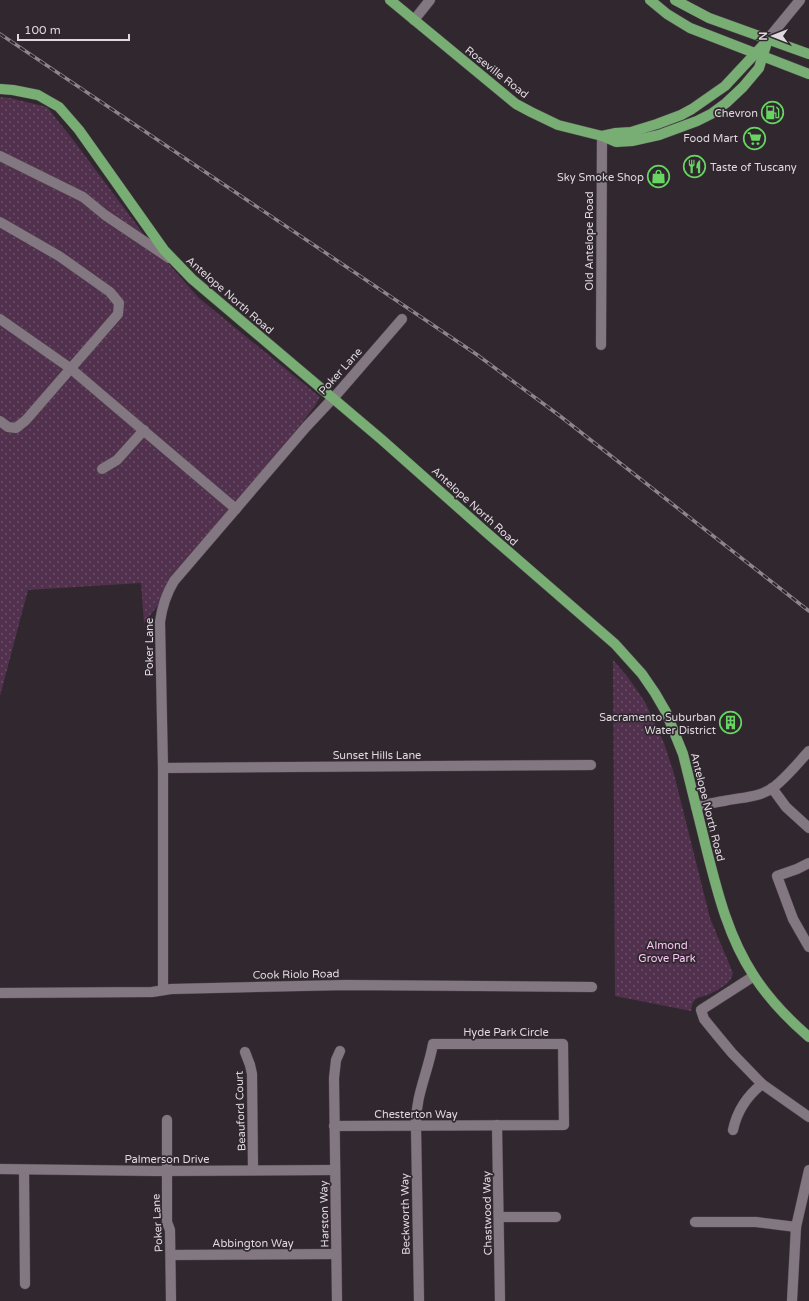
<svg xmlns="http://www.w3.org/2000/svg" width="809" height="1301" viewBox="0 0 809 1301" font-family="'Varela Round',sans-serif">
<defs>
<pattern id="grass-dots" width="8" height="8" patternUnits="userSpaceOnUse"><rect width="8" height="8" fill="#51314d"/><path d="M2 2h.1M6 6h.1" fill="none" stroke="#6a4e66" stroke-width="1.8" stroke-linecap="round"/></pattern>
</defs>
<rect width="100%" height="100%" fill="#30272f"/>
<!-- grass -->
<g fill="url(#grass-dots)">
<polygon points="0,97 10,98 47,107 74,141 151,244 199,298 320,397 315,406 144,623 141,583 28,590 0,696"/>
<path d="M 613,660 L 627,676 L 645,702 L 664,743 L 673,770 L 710,918 L 733,973 C 732,983 718,990 710,994 C 699,999 693,995 691,1011 L 615,996 Z"/>
</g>
<g fill="none" stroke-linecap="round" stroke-linejoin="round">
<defs>
<g id="minor">
<polyline points="414,20 430,0"/>
<polyline points="768,39 800,0"/>
<polyline points="0,156 83,197 105,215 169,258"/>
<polyline points="0,222 59,256 110,292 119,303 118,314 26,420 16,428 8,427 0,421"/>
<polyline points="0,319 70,368 236,509"/>
<polyline points="601,345 602,136"/>
<polyline points="102,469 117,460 144,430"/>
<polyline points="163,768 591,765"/>
<polyline points="772,788 786,807 809,828"/>
<path d="M 696,807 C 705,805 715,802 724,801 C 742,797 759,798 774,787 C 787,777 798,763 809,751"/>
<polyline points="809,863 797,869 777,876 793,919 809,947"/>
<polyline points="754,976 701,1010 704,1019 717,1035 732,1053 762,1084 809,1117"/>
<path d="M 163,990 L 163,768 L 160,622 C 162,607 166,594 174,581 L 306,427 L 337,394 L 402,319"/>
<polyline points="0,993 152,992 171,989 346,985 592,987"/>
<polyline points="245,1052 250,1065 252,1074 253,1170"/>
<polyline points="167,1120 167,1222 170,1230 171,1301"/>
<polyline points="497,1125 500,1301"/>
<path d="M 334,1126 C 411,1126 488,1125 564,1125 L 563,1044 L 433,1044 C 428,1072 415,1097 416,1126 L 419,1301"/>
<path d="M 733,1130 C 737,1111 747,1096 762,1084"/>
<polyline points="0,1169 157,1171 335,1170"/>
<polyline points="24,1170 25,1284"/>
<polyline points="499,1217 556,1217"/>
<polyline points="695,1222 756,1222 796,1227"/>
<polyline points="171,1255 336,1254"/>
<polyline points="337,1301 334,1078 336,1060 340,1051"/>
<polyline points="792,1301 796,1227 809,1170"/>
</g>
<g id="major">
<polyline points="390,0 516,104 531,112 558,125 602,136 616,142 632,141 659,135 697,121 711,114 726,103 743,87 759,68 768,39"/>
<polyline points="650,0 667,14 690,28 809,74"/>
<polyline points="675,0 709,18 809,54"/>
<path d="M 0,89 L 13,90 L 38,95 L 59,107 L 79,130 L 164,250 L 192,279 L 381,439 L 487,533 L 615,644 L 642,674 L 655,693 L 666,712 L 683,754 C 691,786 699,819 707,851 C 718,895 729,938 754,976 C 769,999 788,1019 809,1037"/>
<polyline points="602,136 616,133 631,132 657,124 681,115 692,109 725,86 767,41"/>
</g>
</defs>
<!-- minor casing -->
<use href="#minor" stroke="#4c444b" stroke-width="11"/>
<!-- major casing -->
<use href="#major" stroke="#4c444b" stroke-width="11"/>
<!-- minor -->
<use href="#minor" stroke="#837881" stroke-width="10"/>
<!-- major -->
<use href="#major" stroke="#78ae74" stroke-width="10"/>
<defs>
<polyline id="rail" points="0,34 476,354 560,416 809,611"/>
</defs>
<!-- rail casing -->
<use href="#rail" stroke="#8c858b" stroke-width="3.5"/>
<!-- rail -->
<use href="#rail" stroke="#30272f" stroke-width="2" stroke-dasharray="6" stroke-linecap="butt"/>
</g>
<!-- icons -->
<defs>
<symbol id="fuel-ring" viewBox="-11 -11 22 22"><circle r="9.5" fill="#30272f" stroke="#69d364" stroke-width="1.5"/><path d="M-5.5-6h7V0h2V4h1.3V-2.5L3-4.5l.8-.8L6-3V5H2.5V1h-1V6h-7ZM-4.2-4.7v3.2H.2V-4.7Z" fill="#69d364"/></symbol>
<symbol id="supermarket-ring" viewBox="-11 -11 22 22"><circle r="9.5" fill="#30272f" stroke="#69d364" stroke-width="1.5"/><path d="M-6-5.5h2.5l.6 2H6L4.5 2H-2.5L-4.4-4H-6ZM-1.5 3.2a1.3 1.3 0 1 0 .1 0ZM3 3.2a1.3 1.3 0 1 0 .1 0Z" fill="#69d364"/></symbol>
<symbol id="restaurant-ring" viewBox="-11 -11 22 22"><circle r="9.5" fill="#30272f" stroke="#69d364" stroke-width="1.5"/><path d="M-5-6h1v4h1v-4h1v4h1v-4h1v5L-1.5 .5V6h-2V.5L-5-1ZM5-6V6H3V1.5H1.5Q1.5-4 5-6Z" fill="#69d364"/></symbol>
<symbol id="shop-ring" viewBox="-11 -11 22 22"><circle r="9.5" fill="#30272f" stroke="#69d364" stroke-width="1.5"/><path d="M-5-2.5h2.3a2.7 3.5 0 0 1 5.4 0H5L5.5 6h-11ZM-1.5-2.5h3a1.5 2.3 0 0 0-3 0Z" fill="#69d364"/></symbol>
<symbol id="building-ring" viewBox="-11 -11 22 22"><circle r="9.5" fill="#30272f" stroke="#69d364" stroke-width="1.5"/><path d="M-4-6H4V6H1V3H-1V6H-4ZM-2.5-4.3h1.7v1.8h-1.7ZM.8-4.3h1.7v1.8H.8ZM-2.5-1h1.7V.8h-1.7ZM.8-1h1.7V.8H.8Z" fill="#69d364"/></symbol>
</defs>
<g fill-rule="evenodd">
<use href="#fuel-ring" x="760" y="100" width="25" height="25"/>
<use href="#supermarket-ring" x="742" y="126" width="25" height="25"/>
<use href="#restaurant-ring" x="682" y="154" width="25" height="25"/>
<use href="#shop-ring" x="646" y="164" width="25" height="25"/>
<use href="#building-ring" x="718" y="710" width="25" height="25"/>
</g>
<g text-anchor="middle" stroke-width="3.5" stroke-linejoin="round" paint-order="stroke">
<!-- street labels -->
<g font-size="11" fill="#dfd9de" stroke="#30272f">
<text transform="translate(497 72) rotate(38)" y="4">Roseville Road</text>
<text transform="translate(589 241) rotate(-90)" y="4">Old Antelope Road</text>
<text transform="translate(230 295) rotate(41)" y="4">Antelope North Road</text>
<text transform="translate(340 371) rotate(-48)" y="4">Poker Lane</text>
<text transform="translate(475 506) rotate(42)" y="4">Antelope North Road</text>
<text transform="translate(149 647) rotate(-90)" y="4">Poker Lane</text>
<text x="377" y="759">Sunset Hills Lane</text>
<text transform="translate(708 807) rotate(76)" y="4">Antelope North Road</text>
<text transform="translate(296 974) rotate(-1)" y="4">Cook Riolo Road</text>
<text x="506" y="1036">Hyde Park Circle</text>
<text transform="translate(240 1111) rotate(-92)" y="4">Beauford Court</text>
<text x="416" y="1118">Chesterton Way</text>
<text x="167" y="1163">Palmerson Drive</text>
<text transform="translate(487 1213) rotate(-91)" y="4">Chastwood Way</text>
<text transform="translate(324 1214) rotate(-91)" y="4">Harston Way</text>
<text transform="translate(405 1214) rotate(-91)" y="4">Beckworth Way</text>
<text transform="translate(157 1223) rotate(-93)" y="4">Poker Lane</text>
<text x="253" y="1247">Abbington Way</text>
</g>
<!-- poi labels -->
<g font-size="11" fill="#dfd9de" stroke="#30272f" text-anchor="end">
<text x="758" y="117">Chevron</text>
<text x="738" y="142">Food Mart</text>
<text x="710" y="171" text-anchor="start">Taste of Tuscany</text>
<text x="644" y="181">Sky Smoke Shop</text>
<text x="716" y="721">Sacramento Suburban<tspan x="716" dy="13">Water District</tspan></text>
</g>
<!-- park labels -->
<g font-size="11" fill="#f9c8f3" stroke="#30272f">
<text x="667" y="949">Almond<tspan x="667" dy="13">Grove Park</tspan></text>
</g>
</g>
<!-- north arrow -->
<g transform="translate(773 36) rotate(270)" stroke="#30272f" stroke-width="3" paint-order="stroke">
<path d="M0-3L7 15L0 10L-7 15Z" fill="#dfd9de"/>
<text y="-6" font-size="11" font-weight="bold" text-anchor="middle" fill="#dfd9de">N</text>
</g>
<!-- scale -->
<path d="M18 34v6h111v-6" fill="none" stroke="#dfd9de" stroke-width="2"/>
<text x="24" y="34" font-size="12" fill="#dfd9de" stroke="#30272f" stroke-width="3" paint-order="stroke">100 m</text>
</svg>
